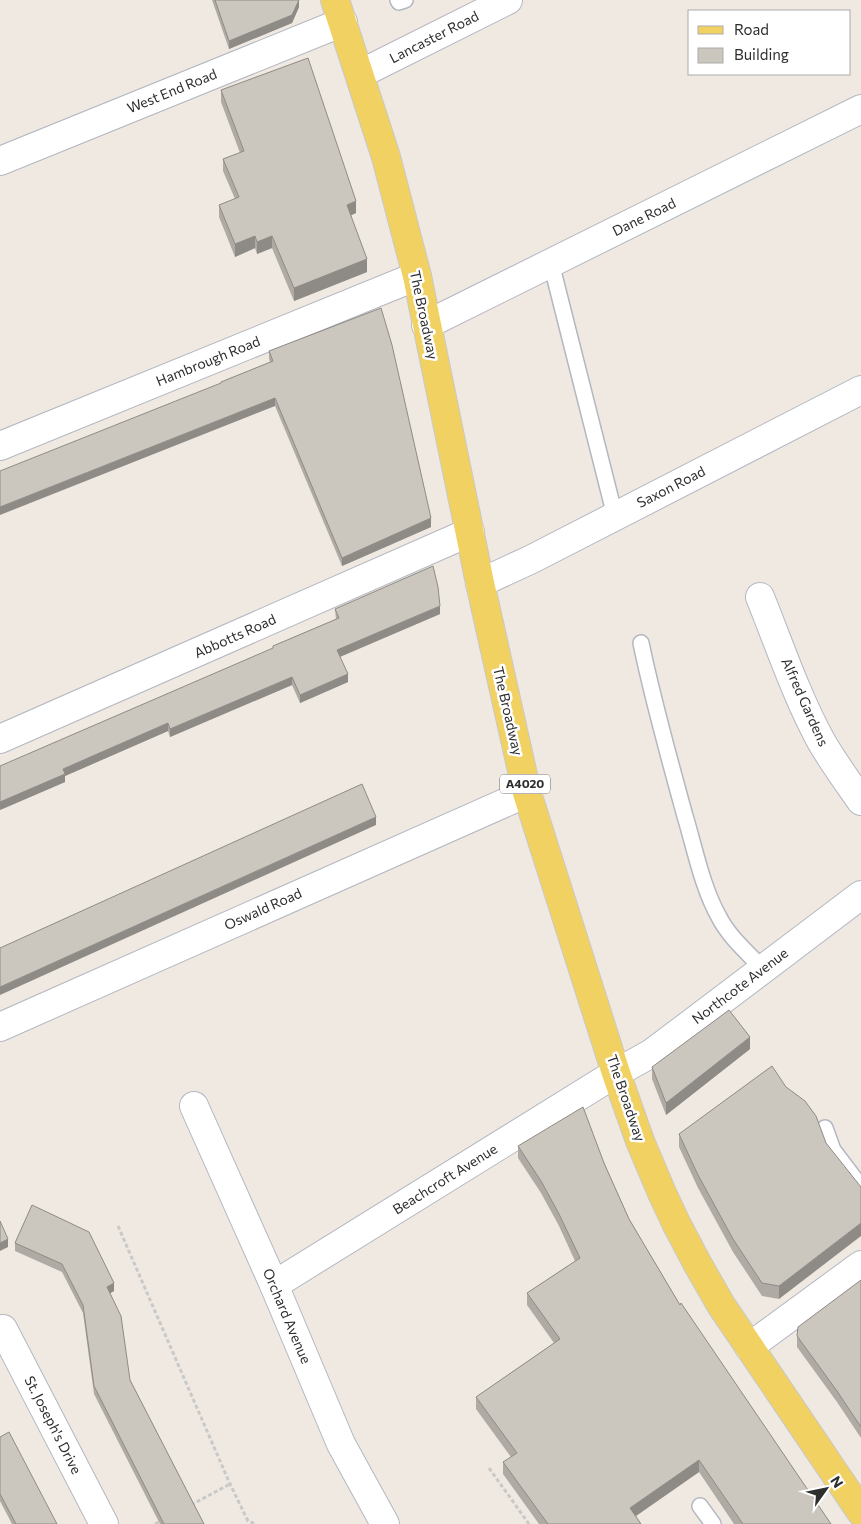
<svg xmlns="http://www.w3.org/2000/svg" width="861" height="1524" viewBox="0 0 861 1524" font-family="Commissioner,sans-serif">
<rect width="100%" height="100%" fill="#efe9e1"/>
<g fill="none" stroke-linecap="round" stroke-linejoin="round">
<defs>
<g id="lane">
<polyline points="398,0 399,2 405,0"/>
<polyline points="551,263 615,516"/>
<path d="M 641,643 C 653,701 669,758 685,816 C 695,849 702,887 719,917 C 729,937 748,953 763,969"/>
<polyline points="825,1128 833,1150 861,1187"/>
<polyline points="700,1506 713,1524"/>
</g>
<g id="street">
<polyline points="360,74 508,0"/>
<polyline points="0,161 343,22"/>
<polyline points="426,325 861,109"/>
<polyline points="0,446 417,276"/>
<polyline points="480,583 532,559 861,390"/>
<path d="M 760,597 C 779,644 796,695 821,741 C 833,762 847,781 861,801"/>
<polyline points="0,739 470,532"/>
<polyline points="0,1027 527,793"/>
<polyline points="194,1106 274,1285 341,1444 385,1524"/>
<polyline points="274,1285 616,1073 652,1053 861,895"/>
<polyline points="0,1330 3,1329 104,1524"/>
<polyline points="749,1347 861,1265"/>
</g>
<polyline id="primary" points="335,0 386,157 417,276 480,583 527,793 616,1073 640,1141 662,1193 676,1223 697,1263 721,1305 861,1512"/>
</defs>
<!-- lane casing -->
<use href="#lane" stroke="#b4b7c1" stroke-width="18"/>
<!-- street casing -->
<use href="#street" stroke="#b4b7c1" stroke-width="30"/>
<!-- primary casing -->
<use href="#primary" stroke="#c9c9c9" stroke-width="30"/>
<!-- path -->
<g stroke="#c9c9c9" stroke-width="3" stroke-dasharray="4 2.5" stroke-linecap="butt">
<polyline points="118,1226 230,1484 248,1521 256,1524"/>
<polyline points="489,1468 529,1524"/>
<polyline points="191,1505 230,1484"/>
<polyline points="155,1524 161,1521"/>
</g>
<!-- lane -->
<use href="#lane" stroke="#fff" stroke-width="15"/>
<!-- street -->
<use href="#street" stroke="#fff" stroke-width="28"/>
<!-- primary -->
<use href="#primary" stroke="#f2d163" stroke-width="28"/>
</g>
<!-- wall -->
<g fill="#afaba4">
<polygon points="212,0 299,0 299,7 292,23 229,49"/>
<polygon points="221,90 356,213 351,215 367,272 294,301 272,248 257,254 255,248 235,257 219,217 219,205 235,199 223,171 223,159 240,153 221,102"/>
<polygon points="269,351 431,527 342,566 275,406 221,383 221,382 270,362 269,359"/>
<polygon points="335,609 440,614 340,657 348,682 300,703 292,685 170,737 168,731 65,776 65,782 0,810 273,648 273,646 336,619"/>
<polygon points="750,1049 666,1115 652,1079 652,1067"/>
<polygon points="786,1087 826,1143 779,1299 762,1296 733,1252 698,1188 679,1147 679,1134"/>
<polygon points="518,1146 604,1163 629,1219 680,1305 831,1524 734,1524 699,1472 636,1516 641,1524 539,1524 503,1474 503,1462 511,1457 476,1409 476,1397 554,1343 527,1305 527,1293 575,1261 559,1226 541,1193 518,1158"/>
<polygon points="32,1205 114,1291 110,1293 130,1380 204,1524 160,1524 94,1394 83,1313 62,1272 15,1251 15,1243"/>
<polygon points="861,1280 861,1438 837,1402 797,1347 797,1336"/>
<polygon points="0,1437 57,1524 12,1524 0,1501"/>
</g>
<!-- shaded-wall -->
<g fill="#8e8b86">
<polygon points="299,0 299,7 292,23 229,49 229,41"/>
<polygon points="356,201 356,213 347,217 347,205"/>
<polygon points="255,236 255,248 235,257 235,244"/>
<polygon points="272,236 272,248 257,254 257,242"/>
<polygon points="367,259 367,272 294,301 294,288"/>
<polygon points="275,398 275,406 0,515 0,507"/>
<polygon points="431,518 431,527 342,566 342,558"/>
<polygon points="440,606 440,614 337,658 337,650"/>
<polygon points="348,674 348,682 300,703 300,695"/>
<polygon points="292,677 292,685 170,737 170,729"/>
<polygon points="168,723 168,731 65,776 65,782 0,810 0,802 63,769"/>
<polygon points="376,817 376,825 0,995 0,987"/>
<polygon points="750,1037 750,1049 666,1115 666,1103"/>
<polygon points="861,1223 861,1236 779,1299 779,1286"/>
<polygon points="8,1239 8,1247 0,1251 0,1243"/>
<polygon points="114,1283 114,1291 107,1295 107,1287"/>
<polygon points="699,1460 699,1472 630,1520 630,1508"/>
</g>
<!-- building -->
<g fill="#cbc7bf" stroke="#8e8b86">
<polygon points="215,0 299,0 292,15 229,41"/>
<polygon points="308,58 356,201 347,205 367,259 294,288 272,236 257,242 255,236 235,244 219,205 239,197 223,159 244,151 221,90"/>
<polygon points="381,308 392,345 431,518 342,558 275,398 0,507 0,471 221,383 221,382 273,361 269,351"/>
<polygon points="433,566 438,587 440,606 337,650 348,674 300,695 292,677 170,729 168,723 63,769 65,774 0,802 0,766 273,648 273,646 339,618 335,609"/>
<polygon points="362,784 376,817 0,987 0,948"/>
<polygon points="729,1010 750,1037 666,1103 652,1067"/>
<polygon points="772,1066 786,1087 805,1101 816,1116 826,1143 861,1187 861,1223 779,1286 762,1283 733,1239 698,1175 679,1134"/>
<polygon points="583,1107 604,1163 629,1219 680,1305 681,1303 831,1524 743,1524 699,1460 630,1508 641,1524 548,1524 503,1462 517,1453 476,1397 560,1339 527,1293 580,1258 559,1214 541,1181 518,1146"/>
<polygon points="32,1205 89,1232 114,1283 107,1287 121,1316 130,1380 204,1524 164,1524 94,1386 83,1305 62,1264 15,1243"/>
<polygon points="0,1221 8,1239 0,1243"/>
<polygon points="861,1280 861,1427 837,1391 797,1336 798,1327"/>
<polygon points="9,1432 57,1524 16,1524 0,1494 0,1437"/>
</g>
<g text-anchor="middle" stroke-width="5" stroke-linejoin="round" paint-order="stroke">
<!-- shield labels -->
<rect fill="#fff" stroke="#6d6d6d" stroke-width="1" x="500" y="774.5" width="50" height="19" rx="4"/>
<g font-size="12" font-weight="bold" fill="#2e2e2e">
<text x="525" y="788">A4020</text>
</g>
<!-- street labels -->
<g font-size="14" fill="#2e2e2e" stroke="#fff">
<text transform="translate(434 37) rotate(-27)" y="5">Lancaster Road</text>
<text transform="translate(172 91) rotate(-22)" y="5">West End Road</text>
<text transform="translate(644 217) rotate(-26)" y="5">Dane Road</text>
<text transform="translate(424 315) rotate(78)" y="5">The Broadway</text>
<text transform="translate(208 361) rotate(-22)" y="5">Hambrough Road</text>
<text transform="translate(671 487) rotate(-27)" y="5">Saxon Road</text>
<text transform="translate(235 636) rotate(-24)" y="5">Abbotts Road</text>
<text transform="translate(805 702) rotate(66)" y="5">Alfred Gardens</text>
<text transform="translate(508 711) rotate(77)" y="5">The Broadway</text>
<text transform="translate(263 909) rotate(-24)" y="5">Oswald Road</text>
<text transform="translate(740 986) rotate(-37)" y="5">Northcote Avenue</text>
<text transform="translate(626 1098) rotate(71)" y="5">The Broadway</text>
<text transform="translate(445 1179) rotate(-32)" y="5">Beachcroft Avenue</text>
<text transform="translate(287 1316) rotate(67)" y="5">Orchard Avenue</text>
<text transform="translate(53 1425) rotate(63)" y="5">St. Joseph's Drive</text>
</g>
</g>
<!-- legend -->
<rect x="688" y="10" width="162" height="65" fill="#ffffff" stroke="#ababab"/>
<rect x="698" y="26" width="25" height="8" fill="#f2d163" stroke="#ababab"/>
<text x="734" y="35" font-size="15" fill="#2e2e2e">Road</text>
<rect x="698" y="48" width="25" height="15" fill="#cbc7bf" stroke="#ababab"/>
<text x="734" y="60" font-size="15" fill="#2e2e2e">Building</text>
<!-- north arrow -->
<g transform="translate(826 1489) rotate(57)" stroke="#ffffff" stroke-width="4" paint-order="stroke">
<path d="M0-4L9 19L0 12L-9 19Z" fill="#2e2e2e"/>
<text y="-8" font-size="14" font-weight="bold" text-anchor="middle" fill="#2e2e2e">N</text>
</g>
</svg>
